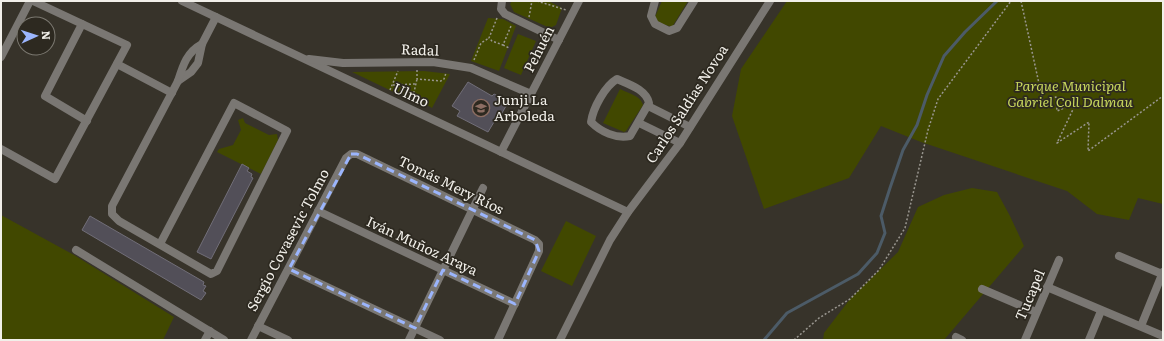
<svg xmlns="http://www.w3.org/2000/svg" width="1164" height="341" viewBox="0 0 1164 341" font-family="Literata,serif">
<rect width="100%" height="100%" fill="#37332a"/>
<!-- green -->
<g fill="#414800">
<polygon points="512,1 548,1 562,8 556,25 550,28 514,12 510,4"/>
<polygon points="662,1 688,1 672,27 657,22 654,19"/>
<polygon points="787,1 1163,1 1163,204 1138,198 1129,220 1097,214 1067,191 921,142 881,126 849,178 764,209 732,116 741,69"/>
<polygon points="488,18 503,19 516,26 499,71 471,61"/>
<polygon points="518,34 536,41 521,75 504,68"/>
<polygon points="424,71 450,74 432,108 427,105 425,107 352,72"/>
<path d="M 620,89 C 628,93 641,96 643,105 L 626,131 L 624,132 L 603,123 Z"/>
<polygon points="243,118 245,123 269,135 277,134 278,140 261,174 217,152 219,149 233,145 241,130 238,120"/>
<polygon points="972,188 997,192 1010,216 1024,246 944,340 823,340 824,333 850,299 898,252 918,207 944,195"/>
<polygon points="1,215 74,255 174,317 163,340 1,340"/>
<polygon points="566,221 596,236 572,286 541,271"/>
</g>
<g fill="none" stroke-linecap="round" stroke-linejoin="round">
<!-- stream -->
<polyline stroke="#4c5b67" stroke-width="3" points="764,340 787,313 858,274 877,253 885,233 881,216 890,188 903,150 917,125 927,95 944,56 965,32 997,1"/>
</g>
<!-- building -->
<g fill="#524f58" stroke="#716e78">
<polygon points="468,82 492,96 494,94 509,101 499,118 497,117 488,132 457,116 460,111 452,106"/>
<polygon points="242,164 249,168 247,171 252,174 251,177 253,178 211,259 197,252"/>
<polygon points="90,216 204,282 203,285 206,286 203,291 206,293 201,300 82,230"/>
</g>
<g fill="none" stroke-linecap="round" stroke-linejoin="round">
<!-- path -->
<g stroke="#99968f" stroke-width="1.5" stroke-dasharray="2 2" stroke-linecap="butt">
<polyline points="537,1 566,10"/>
<polyline points="1021,1 1043,102 1056,97 1057,111 1076,103 1057,143 1089,122 1088,151 1163,96"/>
<polyline points="529,17 532,1"/>
<polyline points="497,18 489,38 492,41 503,45 511,26"/>
<polyline points="503,45 509,48"/>
<polyline points="474,60 481,43 489,38"/>
<polyline points="417,70 417,79 441,81 444,79 446,73"/>
<polyline points="393,85 415,84"/>
<polyline points="390,90 398,71"/>
<polyline points="412,101 417,79"/>
<polyline points="794,340 819,318 850,299 879,270 905,228 928,130 938,99 1011,1"/>
</g>
<!-- street -->
<g stroke="#7a7773" stroke-width="8">
<polyline points="182,1 628,212"/>
<polyline points="502,1 501,9 505,14 559,40"/>
<polyline points="655,1 651,16 655,24 669,31 677,28 694,1"/>
<polyline points="82,24 45,96 87,121"/>
<polyline points="1,57 30,1"/>
<polyline points="309,59 343,63 433,62 471,68 531,94"/>
<polyline points="117,64 172,93"/>
<path d="M 617,79 C 628,84 646,89 649,103 L 630,136 C 616,139 601,132 591,122 C 593,108 605,86 617,79 Z"/>
<polyline points="178,81 191,72 198,63 202,44 216,17"/>
<polyline points="648,106 690,127"/>
<polyline points="639,123 680,143"/>
<polyline points="1,149 55,179 127,45 33,1"/>
<polyline points="501,152 579,1"/>
<polyline points="318,211 515,304"/>
<path d="M 160,244 L 234,103 L 287,131 L 217,271 L 211,274 L 119,221 L 112,214 L 112,206 L 178,81 C 183,65 187,52 202,44"/>
<polyline points="76,250 224,340"/>
<polyline points="1119,256 1162,274"/>
<polyline points="289,269 440,340"/>
<polyline points="1047,287 1163,336"/>
<polyline points="982,289 1036,312"/>
<polyline points="258,326 288,340"/>
<polyline points="1141,326 1163,272"/>
<polyline points="956,337 962,340"/>
<polyline points="205,340 210,331"/>
<polyline points="251,340 346,158 351,154 357,154 535,240 539,244 539,251 498,340"/>
<polyline points="409,340 483,188"/>
<polyline points="560,340 610,240 628,212 680,143 770,1"/>
<polyline points="1025,340 1059,260"/>
<polyline points="1089,340 1101,311"/>
</g>
</g>
<!-- marked area -->
<path fill="none" stroke="#9bb5fd" stroke-width="3" stroke-dasharray="8 5" stroke-linejoin="round" d="M 351,154 L 357,154 L 535,240 L 539,251 L 515,304 L 443,270 L 415,328 L 289,269 Z"/>
<!-- icons -->
<defs>
<symbol id="school-ring" viewBox="-11 -11 22 22"><circle r="9.5" fill="#2d2920" stroke="#8d6e63" stroke-width="1.5"/><path d="M0-5L7-2L0 1L-7-2ZM-4 1L0 2.5L4 1V4Q0 6-4 4Z" fill="#8d6e63"/></symbol>
</defs>
<g fill-rule="evenodd">
<use href="#school-ring" x="471" y="98" width="20" height="20"/>
</g>
<g text-anchor="middle" stroke-width="3.5" stroke-linejoin="round" paint-order="stroke">
<!-- street labels -->
<g font-size="14" fill="#f1efe9" stroke="#2d2920">
<text transform="translate(539 49) rotate(-63)" y="5">Pehuén</text>
<text transform="translate(420 50) rotate(2)" y="5">Radal</text>
<text transform="translate(411 95) rotate(25)" y="5">Ulmo</text>
<text transform="translate(687 104) rotate(-57)" y="5">Carlos Saldías Novoa</text>
<text transform="translate(451 185) rotate(26)" y="5">Tomás Mery Ríos</text>
<text transform="translate(288 240) rotate(-62)" y="5">Sergio Covasevic Tolmo</text>
<text transform="translate(422 246) rotate(25)" y="5">Iván Muñoz Araya</text>
<text transform="translate(1030 295) rotate(-67)" y="5">Tucapel</text>
</g>
<!-- park labels -->
<g font-size="14" font-style="italic" fill="#c6d55c" stroke="#2d2920">
<text x="1070" y="91">Parque Municipal<tspan x="1070" dy="16">Gabriel Coll Dalmau</tspan></text>
</g>
<!-- poi labels -->
<g font-size="14" fill="#f1efe9" stroke="#2d2920" text-anchor="start">
<text x="494" y="105">Junji La<tspan x="494" dy="16">Arboleda</tspan></text>
</g>
</g>
<!-- border -->
<rect width="1164" height="341" fill="none" stroke="#f1efe9" stroke-width="4"/>
<!-- north arrow -->
<g transform="translate(36 36) rotate(87)"><circle r="19" fill="#2d2920" stroke="#7b7870"/>
<path d="M0-3L7 15L0 10L-7 15Z" fill="#9bb5fd"/>
<text y="-6" font-size="11" font-weight="bold" text-anchor="middle" fill="#f1efe9">N</text>
</g>
</svg>
